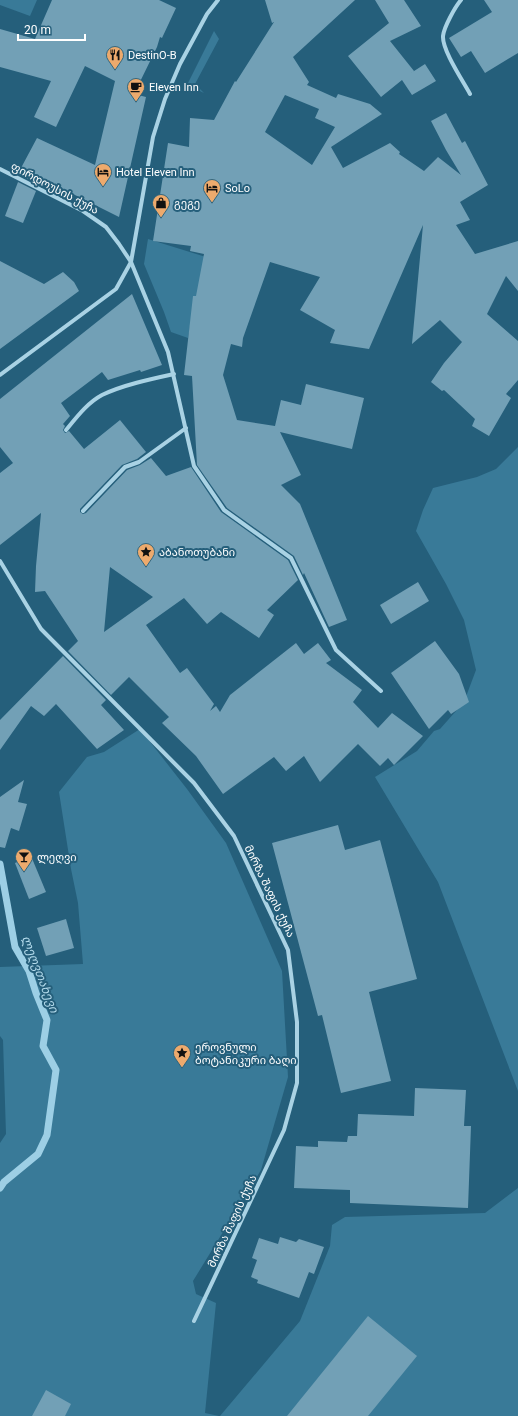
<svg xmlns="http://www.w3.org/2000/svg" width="518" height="1416" viewBox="0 0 518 1416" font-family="Roboto,'Noto Sans Georgian',sans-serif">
<rect width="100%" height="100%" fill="#255f7b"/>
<!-- green -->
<g fill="#397a98">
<polygon points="0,0 37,0 30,16 0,5"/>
<polygon points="214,31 219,39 195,84 204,93 187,85"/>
<polygon points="148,239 222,262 209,300 195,296 188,338 171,332 164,312 144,264"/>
<polygon points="518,447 518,1091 438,882 375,777 417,751 434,731 440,729 464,702 476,670 464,620 446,584 416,531 423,510 433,488 477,477 496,469"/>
<polygon points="140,729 187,789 226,843 282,971 288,1077 261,1170 193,1281 196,1294 216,1303 205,1413 219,1416 0,1416 0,1143 6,1134 3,1040 0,1036 0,967 83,964 78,903 71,869 59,792 87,757 104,752"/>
<polygon points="518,1188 518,1416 220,1416 300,1321 330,1246 332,1225 345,1217 485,1213"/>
</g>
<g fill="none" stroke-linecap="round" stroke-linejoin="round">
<!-- stream -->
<polyline stroke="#9dcfe5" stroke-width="7" points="0,864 15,947 29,971 36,993 47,1020 43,1046 56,1070 47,1135 38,1154 4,1182 0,1188"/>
</g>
<!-- building -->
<g fill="#72a0b6" fill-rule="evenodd">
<polygon points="52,0 159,0 176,8 162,38 160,37 157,47 134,94 146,97 119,217 41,178 39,185 21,175 23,169 21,168 37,138 95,165 115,81 85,66 56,127 34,117 51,81 0,67 0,29 35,39"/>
<path d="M 265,0 L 355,0 L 293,57 L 309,82 L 307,85 L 336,98 L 338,94 L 370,104 L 382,114 L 331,147 L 343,168 L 390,143 L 400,152 L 399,154 L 424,171 L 438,157 L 461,175 L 446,150 L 431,121 L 446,113 L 462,143 L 465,141 L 488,185 L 460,202 L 470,220 L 456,225 L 475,254 L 518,241 L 518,291 L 506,276 L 487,314 L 518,341 L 518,380 L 506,394 L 511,398 L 489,436 L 472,426 L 475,419 L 444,390 L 442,391 L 431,382 L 444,363 L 462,342 L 440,320 L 412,344 L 423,225 L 369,349 L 330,343 L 335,330 L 300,310 L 320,277 L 270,262 L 243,338 L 242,347 L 231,344 L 223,375 L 237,420 L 275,426 L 281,400 L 301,405 L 306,384 L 364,398 L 352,449 L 280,432 L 301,475 L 281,485 L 300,504 L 347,620 L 329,627 L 304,573 L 303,575 L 294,556 L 227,508 L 197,465 L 192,376 L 184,375 L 193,296 L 196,296 L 204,254 L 190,251 L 191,246 L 153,241 L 168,143 L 189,147 L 190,118 L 214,120 L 235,81 L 236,82 L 274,22 L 272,23 ZM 285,95 L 319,109 L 315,118 L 335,127 L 312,165 L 265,132 Z"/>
<polygon points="375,0 404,0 421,26 390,41 414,71 411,73 425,64 436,81 412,95 402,80 381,97 348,56 389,23"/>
<polygon points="484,0 518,0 518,53 485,73 471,51 461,57 449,38 492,12"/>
<polygon points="18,182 36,191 23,223 5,216"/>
<polygon points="0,261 44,284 63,272 74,282 79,291 0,349"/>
<path d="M 132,294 L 162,365 L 141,372 L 140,370 L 108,380 L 102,372 L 61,403 L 70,416 L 63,424 L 65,426 L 63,430 L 65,433 L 69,431 L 84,449 L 120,420 L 146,452 L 137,459 L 122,465 L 80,509 L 80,512 L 83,514 L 86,513 L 127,470 L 140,465 L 151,458 L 166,476 L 191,467 L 221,512 L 288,560 L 298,580 L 267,610 L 274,615 L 259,638 L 221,612 L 207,624 L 184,598 L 146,625 L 180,673 L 187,668 L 214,704 L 210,711 L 216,706 L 220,712 L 230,695 L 296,643 L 304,654 L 318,643 L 331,660 L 326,663 L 362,690 L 353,702 L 378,728 L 392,713 L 423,736 L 394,765 L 388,758 L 380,766 L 358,744 L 320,782 L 304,756 L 286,771 L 274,757 L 223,794 L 196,756 L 162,723 L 169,717 L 129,677 L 111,695 L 68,651 L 78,641 L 45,591 L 35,592 L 36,566 L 41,513 L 0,545 L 0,473 L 13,463 L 0,447 L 0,399 ZM 110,567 L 153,597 L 104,632 Z"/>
<polygon points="418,582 429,601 391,624 380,605"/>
<polygon points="435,641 459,674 469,702 451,714 448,710 429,729 391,673"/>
<polygon points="63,656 106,700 101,705 124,730 97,749 56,704 44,716 31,706 0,750 0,720"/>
<polygon points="24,780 18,802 27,804 19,831 11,828 5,848 0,847 0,797"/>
<polygon points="338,825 345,850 380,840 417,979 369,992 391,1081 341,1093 322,1015 318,1016 272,843"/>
<polygon points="31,856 46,892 29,899 15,863"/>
<polygon points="66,919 74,948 46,956 37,928"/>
<polygon points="415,1088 466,1090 464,1126 471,1126 468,1208 350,1203 350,1190 294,1188 296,1146 318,1147 318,1141 347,1142 348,1136 357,1136 358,1114 414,1116"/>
<polygon points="280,1237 296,1242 299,1239 324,1247 314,1274 309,1272 299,1298 257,1283 258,1280 251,1277 257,1260 252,1258 259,1238 278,1244"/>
<polygon points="368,1316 417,1356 368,1416 287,1416"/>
<polygon points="46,1390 71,1404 65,1416 32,1416"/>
</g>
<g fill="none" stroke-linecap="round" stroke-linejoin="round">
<!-- street -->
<g stroke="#a9d2e4" stroke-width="4">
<path d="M 461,0 C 455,7 444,27 443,36 C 442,50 463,81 470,94"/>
<polyline points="0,169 83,211 106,227 119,244 131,262 168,352 194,466 224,510 291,558 336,650 381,691"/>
<polyline points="0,375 116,289 131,262 153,137 165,99 180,64 207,14 218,0"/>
<path d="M 66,430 C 76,418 87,403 102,395 C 123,385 151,379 174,374"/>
<polyline points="83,511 125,467 139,462 186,428"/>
<polyline points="0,561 41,629 194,783 234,836 288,950 297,1022 297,1083 284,1130 194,1321"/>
</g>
</g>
<!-- icons -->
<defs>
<symbol id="restaurant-pin" viewBox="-11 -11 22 30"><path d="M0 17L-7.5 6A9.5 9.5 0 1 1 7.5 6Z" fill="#edaa6d" stroke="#255f7b"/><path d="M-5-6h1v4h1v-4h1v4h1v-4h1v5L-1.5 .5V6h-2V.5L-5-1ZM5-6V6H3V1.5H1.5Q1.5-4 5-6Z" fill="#111"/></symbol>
<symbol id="cafe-pin" viewBox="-11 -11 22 30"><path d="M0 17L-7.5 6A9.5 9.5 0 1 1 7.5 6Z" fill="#edaa6d" stroke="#255f7b"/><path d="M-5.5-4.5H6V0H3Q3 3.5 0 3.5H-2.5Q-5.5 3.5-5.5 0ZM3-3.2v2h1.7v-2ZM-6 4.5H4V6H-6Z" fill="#111"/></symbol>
<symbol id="hotel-pin" viewBox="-11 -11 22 30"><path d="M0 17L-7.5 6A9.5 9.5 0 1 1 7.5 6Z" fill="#edaa6d" stroke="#255f7b"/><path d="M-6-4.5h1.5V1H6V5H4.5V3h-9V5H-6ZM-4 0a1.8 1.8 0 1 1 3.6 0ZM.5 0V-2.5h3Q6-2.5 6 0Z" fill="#111"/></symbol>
<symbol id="shop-pin" viewBox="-11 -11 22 30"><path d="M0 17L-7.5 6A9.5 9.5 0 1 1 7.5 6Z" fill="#edaa6d" stroke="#255f7b"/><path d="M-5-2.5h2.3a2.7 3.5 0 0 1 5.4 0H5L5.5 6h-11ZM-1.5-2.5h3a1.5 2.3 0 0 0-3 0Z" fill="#111"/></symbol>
<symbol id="sight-pin" viewBox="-11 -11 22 30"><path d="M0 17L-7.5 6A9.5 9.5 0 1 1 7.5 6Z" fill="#edaa6d" stroke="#255f7b"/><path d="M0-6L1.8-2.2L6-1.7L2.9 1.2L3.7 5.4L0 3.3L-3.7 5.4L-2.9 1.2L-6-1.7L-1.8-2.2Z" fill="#111"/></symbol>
<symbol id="bar-pin" viewBox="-11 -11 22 30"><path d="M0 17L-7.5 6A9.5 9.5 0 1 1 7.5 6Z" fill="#edaa6d" stroke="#255f7b"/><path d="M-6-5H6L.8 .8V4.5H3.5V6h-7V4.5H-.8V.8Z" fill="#111"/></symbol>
</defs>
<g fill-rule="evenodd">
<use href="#restaurant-pin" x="105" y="45" width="20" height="27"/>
<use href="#cafe-pin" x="126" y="77" width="20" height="27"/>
<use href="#hotel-pin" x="93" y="162" width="20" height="27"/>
<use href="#hotel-pin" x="202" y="178" width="20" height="27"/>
<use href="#shop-pin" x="151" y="193" width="20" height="27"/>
<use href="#sight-pin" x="136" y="542" width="20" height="27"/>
<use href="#bar-pin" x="14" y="847" width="20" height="27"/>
<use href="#sight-pin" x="172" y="1043" width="20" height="27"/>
</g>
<g text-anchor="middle" stroke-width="4" stroke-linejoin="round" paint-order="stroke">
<!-- poi labels -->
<g font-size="11" fill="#fff" stroke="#255f7b" text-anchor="start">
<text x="128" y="59">DestinO-B</text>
<text x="149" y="91">Eleven Inn</text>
<text x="116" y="176">Hotel Eleven Inn</text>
<text x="225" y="192">SoLo</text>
<text x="174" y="207">გეგე</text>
<text x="159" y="556">აბანოთუბანი</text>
<text x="37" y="861">ლეღვი</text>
<text x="195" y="1051">ეროვნული<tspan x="195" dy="13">ბოტანიკური ბაღი</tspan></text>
</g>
<!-- street labels -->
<g font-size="11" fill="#fff" stroke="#255f7b">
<text transform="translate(55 188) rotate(28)" y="4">ფირდოუსის ქუჩა</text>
<text transform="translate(270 891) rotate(64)" y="4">მირზა შაფის ქუჩა</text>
<text transform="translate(232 1221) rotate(-65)" y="4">მირზა შაფის ქუჩა</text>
</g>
<!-- water labels -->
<g font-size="12" font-style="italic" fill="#b4dbec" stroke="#255f7b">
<text transform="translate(40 974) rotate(69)" y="4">ლეღვთახევი</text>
</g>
</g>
<!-- scale -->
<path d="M18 34v6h67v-6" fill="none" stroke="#ffffff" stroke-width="2"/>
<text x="24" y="34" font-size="12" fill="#ffffff" stroke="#255f7b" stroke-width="3" paint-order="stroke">20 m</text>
</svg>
